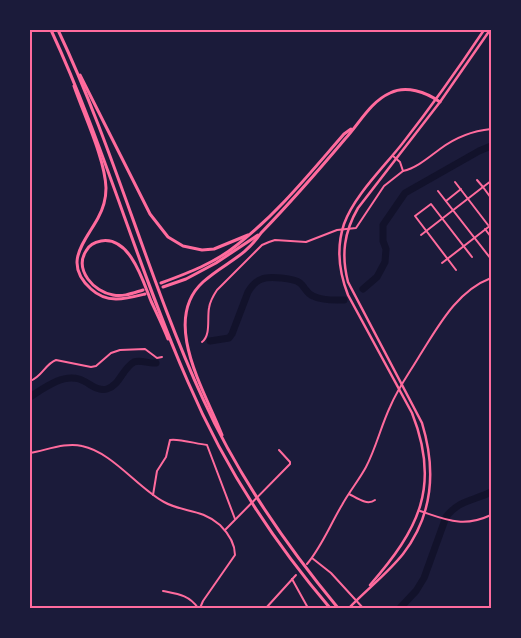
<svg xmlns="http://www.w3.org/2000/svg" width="521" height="638" viewBox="0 0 521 638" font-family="'Zilla Slab',serif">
<rect width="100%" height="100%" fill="#1b1b3a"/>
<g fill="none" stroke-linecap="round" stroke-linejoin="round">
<!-- river -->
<g stroke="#12122b" stroke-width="7">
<polyline points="363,289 377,277 385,262 386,249 383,241 383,225 405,193 479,151 491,146"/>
<path d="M 210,341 L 229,338 L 232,334 L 248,292 C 251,287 256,281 262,279 C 269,276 294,278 300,283 C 305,287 306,293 313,296 C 322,301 335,300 344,300"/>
<path d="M 30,397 C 44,388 62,374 79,379 C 89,382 97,392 107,389 C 120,385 122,369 134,362 C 140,359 149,364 156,363"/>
<path d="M 400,608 L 416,591 L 424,578 L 446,517 C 459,500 473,501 491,492"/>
</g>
<!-- minor -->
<g stroke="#ff6b9d" stroke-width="2">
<path d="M 403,171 C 417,168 429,157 440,149 C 456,137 471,131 491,129"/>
<polyline points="477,180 483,187 491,181"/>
<polyline points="455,182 488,225"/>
<polyline points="438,191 491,259"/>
<polyline points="446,201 461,189"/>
<polyline points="485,229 491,237"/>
<polyline points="421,235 483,187 491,198"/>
<polyline points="442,263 491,225"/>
<polyline points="456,270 415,216 431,204 472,257"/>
<path d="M 202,342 C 211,335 207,319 209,308 C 210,301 213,296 217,290 L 262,245 L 269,242 L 275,240 L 306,242 L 337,230 L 356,228 L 384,186 L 403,171 L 400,162 L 393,156"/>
<path d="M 30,381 C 42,377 45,364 56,360 L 91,367 L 96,366 L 111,353 L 120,350 L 145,349 L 157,358 L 162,357"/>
<path d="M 30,453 C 47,450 66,442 82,446 C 112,452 138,488 164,502 C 184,513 200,508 220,525 C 228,533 235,543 235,555 L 203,601 L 200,608"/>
<path d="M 349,494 C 357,498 367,506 375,500"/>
<path d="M 153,495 L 157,471 L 166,457 L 170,440 C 177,438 197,444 207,445 L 235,519"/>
<polyline points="225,530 290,464 290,462 279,450"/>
<polyline points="312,558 331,573 363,608"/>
<polyline points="292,579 308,608"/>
<path d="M 163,591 C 178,594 189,595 198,608"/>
</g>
<!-- tertiary -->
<g stroke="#ff6b9d" stroke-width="2">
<path d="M 420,511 C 447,520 463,528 491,515"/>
<path d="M 307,564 C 322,546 330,525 342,505 C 349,492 359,480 366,467 C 376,448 381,426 390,407 C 398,388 410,372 420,355 C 439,325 457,291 491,278"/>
<polyline points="266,608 296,575"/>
</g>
<!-- primary -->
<g stroke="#ff6b9d" stroke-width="2.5">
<path d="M 370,585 C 419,529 441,486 412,413 L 348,295 C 339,272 336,248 344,224 C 354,196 383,168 402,144 C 431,107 458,69 484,30"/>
<path d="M 349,608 C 366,590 387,574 403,554 C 433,515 436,469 422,423 L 348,282 C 341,255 344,232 358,208 L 440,102 L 490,30"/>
</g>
<!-- motorway -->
<g stroke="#ff6b9d" stroke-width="3">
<path d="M 51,30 C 104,144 137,266 188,382 C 223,464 272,540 330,608"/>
<path d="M 58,30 C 115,150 148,279 203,399 C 238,476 285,544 338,608"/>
<polyline points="80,75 150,214 168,237 183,246 202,250 214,249 248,235"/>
<path d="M 74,86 C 84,115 105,159 106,188 C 106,198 103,209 98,218 C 85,242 62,263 91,289 C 107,304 125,299 145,294"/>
<path d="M 161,283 C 188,273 215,263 237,245 C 278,213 310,173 344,134 L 351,129"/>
<polyline points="163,287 186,279 216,263 258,235"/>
<path d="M 143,290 C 133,293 124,297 113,295 C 94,292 74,270 86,251 C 89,245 95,242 101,241 C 130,236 143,281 151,301 C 157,314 163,326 168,339"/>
<path d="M 222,435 C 206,393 160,321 203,282 C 224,263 244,258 261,233 C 290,203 318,171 345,139 C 359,124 370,102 390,93 C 406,85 426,92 440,102"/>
</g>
</g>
<!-- border -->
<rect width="521" height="638" fill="none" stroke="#1b1b3a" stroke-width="62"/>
<rect x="31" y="31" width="459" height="576" fill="none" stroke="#ff6b9d" stroke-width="2"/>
</svg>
